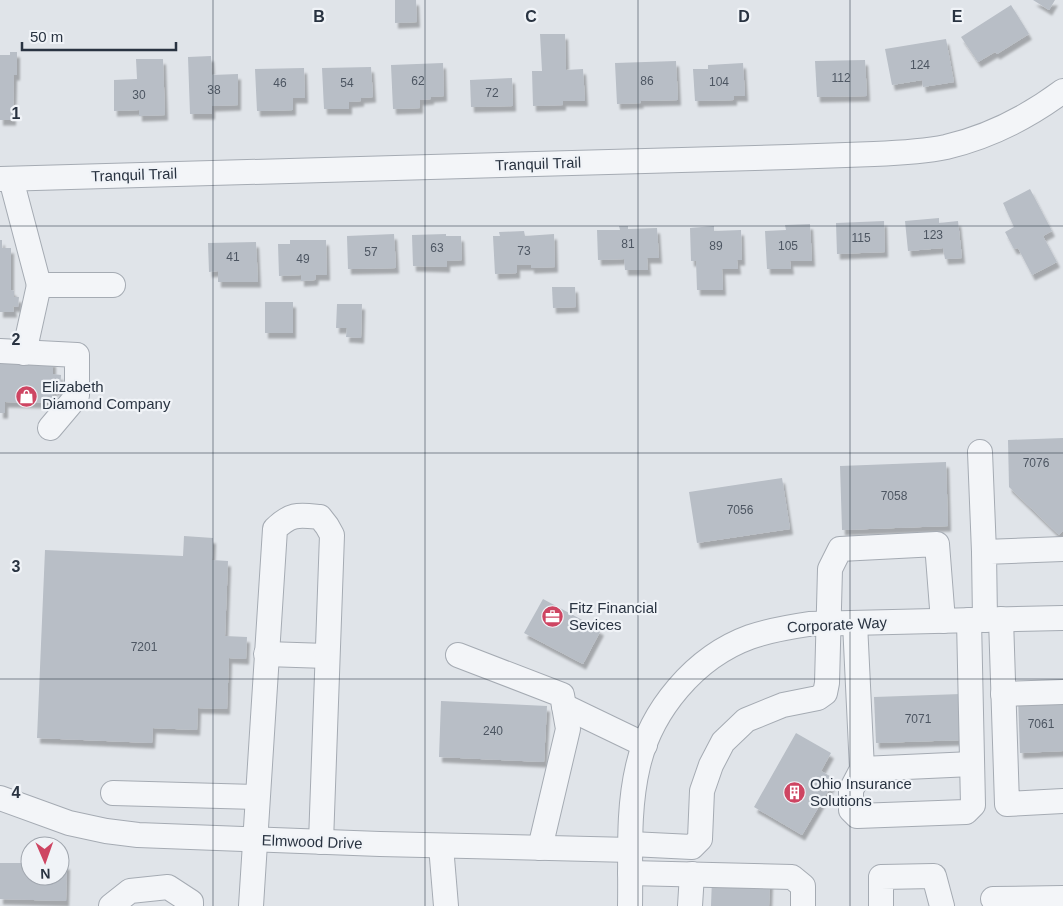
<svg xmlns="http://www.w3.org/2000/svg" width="1063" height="906" viewBox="0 0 1063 906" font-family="Helvetica,sans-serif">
<defs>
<filter id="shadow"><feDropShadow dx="3" dy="5.5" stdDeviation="1" flood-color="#0004"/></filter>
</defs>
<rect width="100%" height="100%" fill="#e0e4e9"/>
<!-- building -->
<g fill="#b8bec6" filter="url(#shadow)">
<polygon points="395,0 416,0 417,22 395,23"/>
<polygon points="1033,0 1055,0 1049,10"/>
<polygon points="1011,5 1029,34 997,54 995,52 978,62 961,37"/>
<polygon points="540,34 565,34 566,70 583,69 585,101 563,101 563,105 533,106 532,71 542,71"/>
<polygon points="946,39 954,82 923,87 922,80 892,85 885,49"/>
<polygon points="10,52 17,52 17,75 14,75 13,120 0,120 0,55 10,55"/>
<polygon points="211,56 212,75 238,74 238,105 212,106 212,114 190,114 188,57"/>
<polygon points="136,59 163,59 165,115 139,116 139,110 114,111 114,80 137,79"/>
<polygon points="865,60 867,96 817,97 815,61"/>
<polygon points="676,61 678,100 640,101 641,103 617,104 615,63"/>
<polygon points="443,63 444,96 431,97 431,99 420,100 420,108 393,109 391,65"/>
<polygon points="743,63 745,96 734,96 734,100 695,101 693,69 708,69 708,65"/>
<polygon points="371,67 373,97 361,98 361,101 349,102 349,109 324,109 322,68"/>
<polygon points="304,68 305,98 293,98 293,110 257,111 255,69"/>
<polygon points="512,78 513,106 471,107 470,80"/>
<polygon points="1030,189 1052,231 1043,236 1057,262 1032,275 1018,248 1014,249 1005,232 1014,227 1003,203"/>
<polygon points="939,218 939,223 958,221 962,258 945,259 943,248 908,251 905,221"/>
<polygon points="884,221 885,252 837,254 836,223"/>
<polygon points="810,224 812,261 790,261 791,269 767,269 765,231 786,230 785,225"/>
<polygon points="619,226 628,226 628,229 657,228 659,258 647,258 648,270 625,270 624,259 598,260 597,230 620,230"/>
<polygon points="714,226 714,231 741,230 742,260 737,260 738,269 722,269 723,290 697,290 696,261 691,261 690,228"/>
<polygon points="524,231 525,236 554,234 555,267 531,268 531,265 517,265 517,273 495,274 493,236 500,236 499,232"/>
<polygon points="394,234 396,268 348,269 347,236"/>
<polygon points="446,234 446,236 461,236 462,260 447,261 447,267 413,266 412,235"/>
<polygon points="0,240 2,240 2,248 11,248 11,290 14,291 14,297 19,297 18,307 13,306 14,312 0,312"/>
<polygon points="290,240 326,240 327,275 316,275 315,280 301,281 301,275 279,276 278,244 290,244"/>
<polygon points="256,242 258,282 218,282 218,271 209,272 208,243"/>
<polygon points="552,287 575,287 576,307 553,308"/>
<rect x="265" y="302" width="28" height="31"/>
<polygon points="337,304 362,304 361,338 346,337 347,328 336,328"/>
<polygon points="0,360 53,361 53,374 61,375 60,390 53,390 52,403 5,402 5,413 0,413"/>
<polygon points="1063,438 1063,531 1059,535 1009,487 1008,440"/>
<polygon points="946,462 948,526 842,530 840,466"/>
<polygon points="782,478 790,529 697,543 689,492"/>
<polygon points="184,536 213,538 212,560 228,561 225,636 247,637 246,659 229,658 227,709 198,708 197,730 153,728 152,743 37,738 45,550 183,556"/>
<polygon points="543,599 601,630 583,664 524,633"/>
<polygon points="961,694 963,740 876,743 874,697"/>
<polygon points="1063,695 1063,751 1020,753 1018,697"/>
<polygon points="441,701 547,706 544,762 439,757"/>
<polygon points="796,733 831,753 821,771 835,779 802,835 754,807"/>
<polygon points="0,863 30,863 30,876 60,876 60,864 67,864 66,901 0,899"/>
<polygon points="712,878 770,880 769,906 711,906"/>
</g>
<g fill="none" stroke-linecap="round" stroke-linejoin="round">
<defs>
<g id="minor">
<path d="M 0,179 L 789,157 C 818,156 846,155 874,154 C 898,153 922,152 946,147 C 989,137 1028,117 1063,91"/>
<polyline points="11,179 39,285 113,285"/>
<polyline points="0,351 77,355 77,396 50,428"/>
<polyline points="24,353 39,285"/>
<polyline points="980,452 984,552"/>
<polyline points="1001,619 1007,804 1063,801"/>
<polyline points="985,620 984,552 1063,549"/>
<polyline points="855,623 862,769 851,790 851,810 857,816 966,812 973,805 969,620"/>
<polyline points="266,654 327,656"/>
<polyline points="458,655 562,695 568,729 540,848"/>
<polyline points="1003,694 1063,692"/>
<polyline points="564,706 645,745"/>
<polyline points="862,769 972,764"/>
<polyline points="113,793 257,797"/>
<polyline points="0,798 69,823 106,831 138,835 380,844 631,850"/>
<polyline points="631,844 692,847 700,839 702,791 711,765 723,742 746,720 783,705 818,698 825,693 827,683 830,569 840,549 937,544 943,621"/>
<polyline points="441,846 446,906"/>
<polyline points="630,873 792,877 803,886 803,906"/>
<polyline points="993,899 1063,898"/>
<polyline points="111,906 130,891 168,887 191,902 191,906"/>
<path d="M 251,906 L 275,529 C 291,513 299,515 320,517 L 327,526 L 332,535 L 321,842"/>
<path d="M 630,906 C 631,860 627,812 638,766 C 651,710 695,657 750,637 C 770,630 789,627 809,624 L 1063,618"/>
<polyline points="690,906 692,874"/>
<polyline points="881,906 881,877 934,876 942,906"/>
</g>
</defs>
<!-- minor casing -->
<use href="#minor" stroke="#a5abb3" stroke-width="26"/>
<!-- minor -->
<use href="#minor" stroke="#f3f5f8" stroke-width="24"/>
</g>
<!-- grid -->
<path fill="none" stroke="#293341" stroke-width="1" stroke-opacity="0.55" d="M 213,0 L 213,906M 425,0 L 425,906M 638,0 L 638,906M 850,0 L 850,906M 0,226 L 1063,226M 0,453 L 1063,453M 0,679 L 1063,679"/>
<!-- icons -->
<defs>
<symbol id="shop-disc" viewBox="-11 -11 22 22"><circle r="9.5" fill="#ce4562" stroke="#f0f3f7"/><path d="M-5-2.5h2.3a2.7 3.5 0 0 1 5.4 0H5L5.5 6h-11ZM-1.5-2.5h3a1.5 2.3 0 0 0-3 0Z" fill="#fff"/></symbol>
<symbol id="office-disc" viewBox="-11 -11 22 22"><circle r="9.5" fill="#ce4562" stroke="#f0f3f7"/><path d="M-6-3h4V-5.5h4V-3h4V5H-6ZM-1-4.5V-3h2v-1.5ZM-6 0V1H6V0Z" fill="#fff"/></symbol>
<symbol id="building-disc" viewBox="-11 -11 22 22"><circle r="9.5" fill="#ce4562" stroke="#f0f3f7"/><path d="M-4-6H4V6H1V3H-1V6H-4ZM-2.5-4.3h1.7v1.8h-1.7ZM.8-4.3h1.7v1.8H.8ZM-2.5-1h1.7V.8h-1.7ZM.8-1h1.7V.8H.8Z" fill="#fff"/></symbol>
</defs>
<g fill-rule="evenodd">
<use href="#shop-disc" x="14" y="384" width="25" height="25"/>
<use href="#office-disc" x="540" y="604" width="25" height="25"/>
<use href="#building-disc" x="782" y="780" width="25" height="25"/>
</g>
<g text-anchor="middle" stroke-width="4.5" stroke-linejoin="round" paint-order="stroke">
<!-- number labels -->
<g font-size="12" fill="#4d5662">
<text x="920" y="69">124</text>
<text x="841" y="82">112</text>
<text x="418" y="85">62</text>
<text x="647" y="85">86</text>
<text x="719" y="86">104</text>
<text x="280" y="87">46</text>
<text x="347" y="87">54</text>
<text x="214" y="94">38</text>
<text x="492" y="97">72</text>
<text x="139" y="99">30</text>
<text x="933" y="239">123</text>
<text x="861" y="242">115</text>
<text x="628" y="248">81</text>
<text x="716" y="250">89</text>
<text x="788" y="250">105</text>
<text x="437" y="252">63</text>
<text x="524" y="255">73</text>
<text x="371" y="256">57</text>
<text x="233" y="261">41</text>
<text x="303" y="263">49</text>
<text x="1036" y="467">7076</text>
<text x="894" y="500">7058</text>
<text x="740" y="514">7056</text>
<text x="144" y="651">7201</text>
<text x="918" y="723">7071</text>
<text x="1041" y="728">7061</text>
<text x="493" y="735">240</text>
</g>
<!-- street labels -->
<g font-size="15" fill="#293341" stroke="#f0f3f7">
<text transform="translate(538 164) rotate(-2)" y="5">Tranquil Trail</text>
<text transform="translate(134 175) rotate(-2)" y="5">Tranquil Trail</text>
<text transform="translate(837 625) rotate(-3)" y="5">Corporate Way</text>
<text transform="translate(312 842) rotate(2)" y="5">Elmwood Drive</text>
</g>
<!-- poi labels -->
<g font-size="15" fill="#293341" stroke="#f0f3f7" text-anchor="start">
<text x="42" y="392">Elizabeth<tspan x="42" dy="17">Diamond Company</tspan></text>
<text x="569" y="613">Fitz Financial<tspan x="569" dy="17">Sevices</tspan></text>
<text x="810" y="789">Ohio Insurance<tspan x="810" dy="17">Solutions</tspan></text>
</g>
</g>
<g font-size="16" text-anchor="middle" font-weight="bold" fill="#293341" stroke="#f0f3f7" stroke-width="4.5" stroke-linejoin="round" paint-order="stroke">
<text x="319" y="22">B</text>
<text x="531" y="22">C</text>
<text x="744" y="22">D</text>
<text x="957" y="22">E</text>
<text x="16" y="119">1</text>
<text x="16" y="345">2</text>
<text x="16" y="572">3</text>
<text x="16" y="798">4</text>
</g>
<!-- north arrow -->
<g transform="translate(45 861) rotate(178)"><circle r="24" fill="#f0f3f7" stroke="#a0a6ae"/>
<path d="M0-4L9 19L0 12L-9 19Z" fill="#ce4562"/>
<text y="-8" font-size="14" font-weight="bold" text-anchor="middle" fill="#293341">N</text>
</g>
<!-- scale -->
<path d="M22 42v8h154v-8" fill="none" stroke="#293341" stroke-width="2.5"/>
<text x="30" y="42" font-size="15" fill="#293341" stroke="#f0f3f7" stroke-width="4" paint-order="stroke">50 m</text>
</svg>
